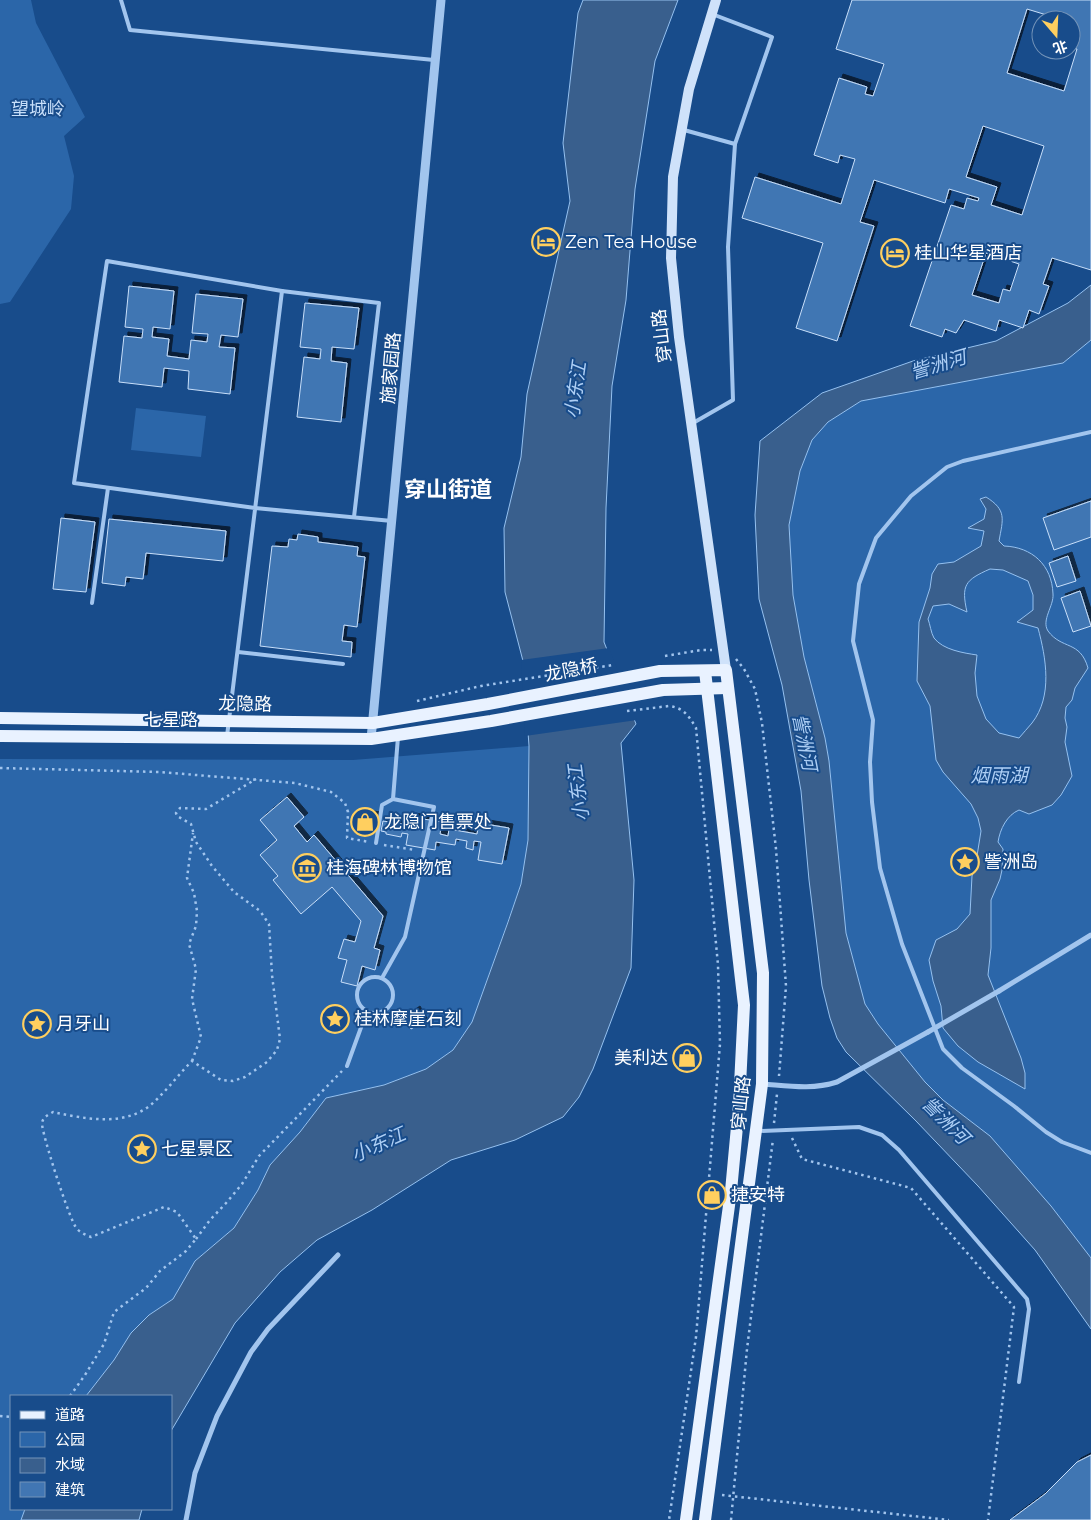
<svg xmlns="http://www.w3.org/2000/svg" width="1091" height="1520" viewBox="0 0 1091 1520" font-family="Montserrat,'Noto Sans SC',sans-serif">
<defs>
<filter id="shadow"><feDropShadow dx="4" dy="-4" stdDeviation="0" flood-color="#0009"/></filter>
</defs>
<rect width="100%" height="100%" fill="#184c8b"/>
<!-- green -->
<g fill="#2b66a9">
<polygon points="0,0 31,0 36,23 85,117 64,136 74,176 71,209 10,302 0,304"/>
<polygon points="1091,340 1091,1258 1051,1206 925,1082 878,1024 865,1004 846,933 829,761 825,738 804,657 793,595 789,525 800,471 812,440 828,422 861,401 1063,363"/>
<polygon points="136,408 206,416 201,457 131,450"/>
<polygon points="529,746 528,840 521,884 472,1022 453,1050 428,1068 384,1085 326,1098 300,1132 270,1165 258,1190 234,1228 195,1261 173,1299 149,1315 131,1333 114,1360 86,1396 11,1396 11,1509 25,1509 21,1520 0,1520 0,759 353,760"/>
</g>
<!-- water -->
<g fill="#395f8d" stroke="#95c1f0" fill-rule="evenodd">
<polygon points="583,0 678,0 655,61 635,189 626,300 612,386 606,508 604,642 636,724 621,743 634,880 631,968 593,1069 579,1097 563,1117 515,1140 451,1160 372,1210 317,1240 280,1272 235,1323 171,1431 171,1396 86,1396 114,1360 131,1333 149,1315 173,1299 195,1261 234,1228 258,1190 270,1165 300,1132 326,1098 384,1085 426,1069 453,1050 472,1022 508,922 521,884 528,840 529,746 523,661 505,592 504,528 521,457 527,394 570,201 563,143 578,13"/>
<polygon points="1091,285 1091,340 1063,363 861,401 828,422 812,440 800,471 789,525 793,595 804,657 825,738 829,761 846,933 865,1004 878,1024 925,1082 943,1100 990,1136 1051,1206 1091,1258 1091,1329 1035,1250 978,1186 916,1121 846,1052 837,1038 830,1018 822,986 809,880 801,791 782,685 759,599 755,515 760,441 822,393 913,361 996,341 1068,303"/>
<path d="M 986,497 C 1007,510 1003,519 999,541 L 1004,546 C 1032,547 1052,565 1053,594 C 1054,606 1041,620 1048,631 C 1062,650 1080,640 1088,668 L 1075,688 L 1072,700 L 1066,707 L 1065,718 L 1067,727 L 1065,742 L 1072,776 L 1061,795 L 1052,805 L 1029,814 L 1019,810 C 1007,815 1000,829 998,842 L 1003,849 L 1002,870 L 1000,879 L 991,900 L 991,948 L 988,975 L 1021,1058 L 1025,1073 L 1025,1089 L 978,1062 L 958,1046 L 943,1028 L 941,1006 L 933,981 L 929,960 L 936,940 L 957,929 L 970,914 L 972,876 L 977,856 L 981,831 L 978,818 L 971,804 L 943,772 L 936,760 L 930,706 L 917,681 L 919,622 L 930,588 L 932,574 L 938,564 L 954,562 L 981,546 L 984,531 L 968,528 L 984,519 L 986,509 L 980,499 ZM 990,569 L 1003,570 L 1028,581 L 1033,595 L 1033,610 L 1017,622 L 1038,628 C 1046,658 1053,696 1032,723 C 1028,728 1023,733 1019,738 L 999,733 L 986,719 L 977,696 L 975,673 L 977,655 C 964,653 943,650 934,638 C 931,633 930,624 928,619 L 933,606 L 949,604 L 967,612 C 961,585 965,580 990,569 Z"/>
<polygon points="25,1509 142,1509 139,1520 21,1520"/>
</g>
<!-- pier -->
<polygon fill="#184c8b" points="609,648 637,720 525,736 521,660"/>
<!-- building -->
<g fill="#4176b3" stroke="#c8dffa" fill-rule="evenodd" filter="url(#shadow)">
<path d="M 852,0 L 1091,0 L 1091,270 L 1052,258 L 1043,284 L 1049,286 L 1039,314 L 1029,310 L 1023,328 L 999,320 L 996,331 L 964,320 L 956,333 L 945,329 L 942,337 L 910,326 L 951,205 L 964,209 L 967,198 L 978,201 L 979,198 L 949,189 L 945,203 L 874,180 L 860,222 L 874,226 L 837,341 L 796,328 L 823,243 L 742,218 L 755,177 L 841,204 L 855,159 L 840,155 L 838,163 L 814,155 L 839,78 L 867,87 L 865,94 L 873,96 L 884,64 L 836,49 ZM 1027,9 L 1063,20 L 1071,20 L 1071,47 L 1077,49 L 1064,91 L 1007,73 ZM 983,126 L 1044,146 L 1022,215 L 991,205 L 997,187 L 966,177 ZM 986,253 L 1019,264 L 1010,291 L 1003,289 L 999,303 L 972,295 Z"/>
<polygon points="129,286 174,291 170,329 153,327 152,337 169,339 167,356 189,359 191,340 207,342 208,334 192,333 196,294 243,299 238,337 221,335 219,347 235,348 230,394 188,389 189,371 164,368 162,387 119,382 124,336 142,338 143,329 125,327"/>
<polygon points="305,303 359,308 354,349 332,347 331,361 347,363 341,422 297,417 304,357 320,359 321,349 300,347"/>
<polygon points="1091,501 1091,537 1054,550 1043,518"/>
<polygon points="61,518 95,522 86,592 53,589"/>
<polygon points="109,519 226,531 223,561 146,553 143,579 126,577 125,586 102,583"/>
<polygon points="298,534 318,537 318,542 358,547 357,556 365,557 357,627 344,625 342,641 352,642 351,657 260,646 272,546 288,547 289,539 297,540"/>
<polygon points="1068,556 1076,581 1057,587 1049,563"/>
<polygon points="1080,591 1091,626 1073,632 1061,598"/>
<polygon points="287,797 304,817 294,826 307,842 314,835 383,916 374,948 380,950 375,970 362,966 357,986 341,982 347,960 338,958 344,939 355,942 361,921 332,887 301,914 273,880 278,876 260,855 277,840 260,820"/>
<polygon points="358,813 376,816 373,832 355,829"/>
<polygon points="411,817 442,822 440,834 448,836 449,829 477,834 479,823 509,828 502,864 478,860 481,842 474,841 473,850 466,848 467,841 456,839 455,845 436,842 435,850 406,845 408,834 402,833 401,837 386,834 386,832 381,831 383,821 409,825"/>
<polygon points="416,1010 423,1022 411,1029 404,1018"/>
<polygon points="1091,1455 1091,1520 1010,1520 1045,1494 1077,1462"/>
</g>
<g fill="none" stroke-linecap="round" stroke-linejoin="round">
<!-- path -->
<g stroke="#a2c5ee" stroke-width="2.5" stroke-dasharray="2.5 4" stroke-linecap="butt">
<polyline points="665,656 701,650 712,650"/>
<polyline points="736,659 744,669 755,689 762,723 776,849 786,986 779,1076"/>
<polyline points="417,701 481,686 613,665"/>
<path d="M 627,711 L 669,706 C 684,708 689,716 696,728 L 718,965 L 720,1044 L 696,1337 L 669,1520"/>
<polyline points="0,768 159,772 295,783 331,792 345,803 348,812 347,838 369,842"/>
<polyline points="384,845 415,850"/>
<polyline points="192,1061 201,1037 192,999 196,969 189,944 196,926 197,911 194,893 187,878 193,833"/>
<polyline points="774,1123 777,1094"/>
<polyline points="792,1138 802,1159 911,1188 1014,1307 988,1520"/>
<polyline points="196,1239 210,1220 227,1202 242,1184 259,1156 342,1071"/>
<path d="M 70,1396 L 85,1375 L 104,1344 L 114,1312 L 146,1288 L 160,1271 L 186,1251 L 196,1239 L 177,1212 L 164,1207 L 91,1237 C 86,1235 81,1233 77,1229 C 70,1222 41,1131 42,1123 C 43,1117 48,1115 53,1112 C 86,1119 128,1128 155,1101 C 168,1089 179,1074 192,1061 L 221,1080 L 233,1081 L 245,1077 L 267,1062 L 277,1050 L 280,1039 L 272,975 L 269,924 L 260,911 L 234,892 L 212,866 L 196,842 L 191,824 L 177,816 L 176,813 L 180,808 L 206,809 L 256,779"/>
<polyline points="0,1416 11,1417"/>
<polyline points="722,1495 949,1520"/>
<polyline points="731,1520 747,1349 773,1139"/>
</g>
<!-- service -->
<g stroke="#a2c5ee" stroke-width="4">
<polyline points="121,0 130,30 434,60"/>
<polyline points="684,130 735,144 772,37 712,14"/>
<polyline points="282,291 379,303 354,517"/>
<polyline points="693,423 733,400 728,247 735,144"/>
<polyline points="1091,432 963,461 947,467 911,496 876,538 859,584 853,641 873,720 870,762 872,802 880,868 902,944 943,1049 962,1068 1014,1106 1046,1132 1062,1142 1091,1153"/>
<polyline points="92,603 108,488"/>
<polyline points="238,652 343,664"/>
<polyline points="227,736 282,291 107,261 74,483 255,508 392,521"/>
<polyline points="376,843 382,805 393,799"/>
<circle cx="375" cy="995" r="18"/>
<polyline points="382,978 405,937 434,807 393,799 398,737"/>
<polyline points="347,1066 367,1011"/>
<polyline points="759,1131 859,1127 882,1135 899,1150 1027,1299 1029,1309 1019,1382"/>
</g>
<!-- minor -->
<g stroke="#a2c5ee" stroke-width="5">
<polyline points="999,991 1091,935"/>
<path d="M 763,1084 C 789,1086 812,1090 837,1082 L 928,1032"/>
<polyline points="186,1520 195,1473 217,1416 251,1352 268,1329 338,1255"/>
</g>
<!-- tertiary -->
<polyline stroke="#a2c5ee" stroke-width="9" points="371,739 441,0"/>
<!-- secondary -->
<polyline stroke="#cfe2fa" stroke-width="10" points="716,0 689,89 673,177 671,258 679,337 726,670"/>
<!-- primary -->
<g stroke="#e9f2ff" stroke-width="12">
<polyline points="0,718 373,723 488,704 660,671 726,670 763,973 762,1084 705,1520"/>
<polyline points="0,736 371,739 491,721 663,690 727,688"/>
<polyline points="686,1520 731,1191 739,1105 744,1005 705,671"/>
</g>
<!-- minor-bridge -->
<polyline stroke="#a2c5ee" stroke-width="5" points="928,1032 999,991"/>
</g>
<!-- icons -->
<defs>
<symbol id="hotel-ring" viewBox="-11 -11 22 22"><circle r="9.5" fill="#184c8b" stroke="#ffcf5f" stroke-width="1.5"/><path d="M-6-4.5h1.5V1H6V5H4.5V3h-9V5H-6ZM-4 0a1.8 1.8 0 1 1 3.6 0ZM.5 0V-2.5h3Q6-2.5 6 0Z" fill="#ffcf5f"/></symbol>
<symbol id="shop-ring" viewBox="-11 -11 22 22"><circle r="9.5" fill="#184c8b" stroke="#ffcf5f" stroke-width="1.5"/><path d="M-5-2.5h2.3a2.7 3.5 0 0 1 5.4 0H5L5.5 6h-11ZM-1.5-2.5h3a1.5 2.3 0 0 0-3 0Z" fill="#ffcf5f"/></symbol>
<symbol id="sight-ring" viewBox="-11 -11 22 22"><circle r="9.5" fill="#184c8b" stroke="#ffcf5f" stroke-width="1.5"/><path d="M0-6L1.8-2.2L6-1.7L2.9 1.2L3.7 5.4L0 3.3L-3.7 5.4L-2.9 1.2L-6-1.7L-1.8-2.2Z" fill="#ffcf5f"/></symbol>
<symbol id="museum-ring" viewBox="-11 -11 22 22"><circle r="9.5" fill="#184c8b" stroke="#ffcf5f" stroke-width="1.5"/><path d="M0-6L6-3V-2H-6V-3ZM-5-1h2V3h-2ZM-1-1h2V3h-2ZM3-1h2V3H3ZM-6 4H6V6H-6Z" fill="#ffcf5f"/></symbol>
</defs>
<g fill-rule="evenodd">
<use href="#hotel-ring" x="530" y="226" width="32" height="32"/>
<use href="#hotel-ring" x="879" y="237" width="32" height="32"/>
<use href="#shop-ring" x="349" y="806" width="32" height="32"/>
<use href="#sight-ring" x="949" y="846" width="32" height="32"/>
<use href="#museum-ring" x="291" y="852" width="32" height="32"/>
<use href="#sight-ring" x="319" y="1003" width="32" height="32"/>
<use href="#sight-ring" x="21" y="1008" width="32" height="32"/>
<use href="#shop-ring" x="671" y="1042" width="32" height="32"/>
<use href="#sight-ring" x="126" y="1133" width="32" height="32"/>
<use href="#shop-ring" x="696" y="1179" width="32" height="32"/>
</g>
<g text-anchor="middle" stroke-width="4" stroke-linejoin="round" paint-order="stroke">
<!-- park labels -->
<g font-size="18" fill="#c8dffa" stroke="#184c8b">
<text x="38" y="115">望城岭</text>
</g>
<!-- poi labels -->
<g font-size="18" fill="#fff" stroke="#184c8b" text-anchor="start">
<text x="565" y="248">Zen Tea House</text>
<text x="914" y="259">桂山华星酒店</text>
<text x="384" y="828">龙隐门售票处</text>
<text x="984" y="868">訾洲岛</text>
<text x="326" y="874">桂海碑林博物馆</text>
<text x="354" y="1025">桂林摩崖石刻</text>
<text x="56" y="1030">月牙山</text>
<text x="668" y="1064" text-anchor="end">美利达</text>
<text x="161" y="1155">七星景区</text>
<text x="731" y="1201">捷安特</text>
</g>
<!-- street labels -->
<g font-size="18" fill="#fff" stroke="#184c8b">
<text transform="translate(662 336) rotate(-97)" y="6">穿山路</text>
<text transform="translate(391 368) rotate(-85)" y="6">施家园路</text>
<text transform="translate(571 670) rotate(-11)" y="6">龙隐桥</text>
<text transform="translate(245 704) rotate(1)" y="6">龙隐路</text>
<text x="171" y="726">七星路</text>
<text transform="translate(741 1103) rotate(-84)" y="6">穿山路</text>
</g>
<!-- water labels -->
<g font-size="19" font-style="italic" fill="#aecff5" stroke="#184c8b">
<text transform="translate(938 364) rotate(-17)" y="7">訾洲河</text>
<text transform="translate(575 390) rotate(-82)" y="7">小东江</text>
<text transform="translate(805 742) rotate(79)" y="7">訾洲河</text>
<text x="999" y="782">烟雨湖</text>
<text transform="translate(578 793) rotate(-97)" y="7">小东江</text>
<text transform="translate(946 1120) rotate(45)" y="7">訾洲河</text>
<text transform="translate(378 1144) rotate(-24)" y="7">小东江</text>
</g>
<!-- district labels -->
<g font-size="22" font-weight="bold" fill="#fff" stroke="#184c8b">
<text x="448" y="497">穿山街道</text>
</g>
</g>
<!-- legend -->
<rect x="10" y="1395" width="162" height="115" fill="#184c8b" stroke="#7494b9"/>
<rect x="20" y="1411" width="25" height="8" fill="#e9f2ff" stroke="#7494b9"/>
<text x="55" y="1420" font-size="15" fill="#ffffff">道路</text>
<rect x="20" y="1432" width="25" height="15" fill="#2b66a9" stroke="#7494b9"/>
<text x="55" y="1445" font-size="15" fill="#ffffff">公园</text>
<rect x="20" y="1458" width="25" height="15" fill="#395f8d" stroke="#7494b9"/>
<text x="55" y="1470" font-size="15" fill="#ffffff">水域</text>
<rect x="20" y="1482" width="25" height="15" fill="#4176b3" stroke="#7494b9"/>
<text x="55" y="1495" font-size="15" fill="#ffffff">建筑</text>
<!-- north arrow -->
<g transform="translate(1056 35) rotate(161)"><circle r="24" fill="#184c8b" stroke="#7494b9"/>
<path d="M0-4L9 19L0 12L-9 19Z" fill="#ffcf5f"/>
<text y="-8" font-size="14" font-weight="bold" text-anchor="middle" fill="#ffffff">北</text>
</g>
</svg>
